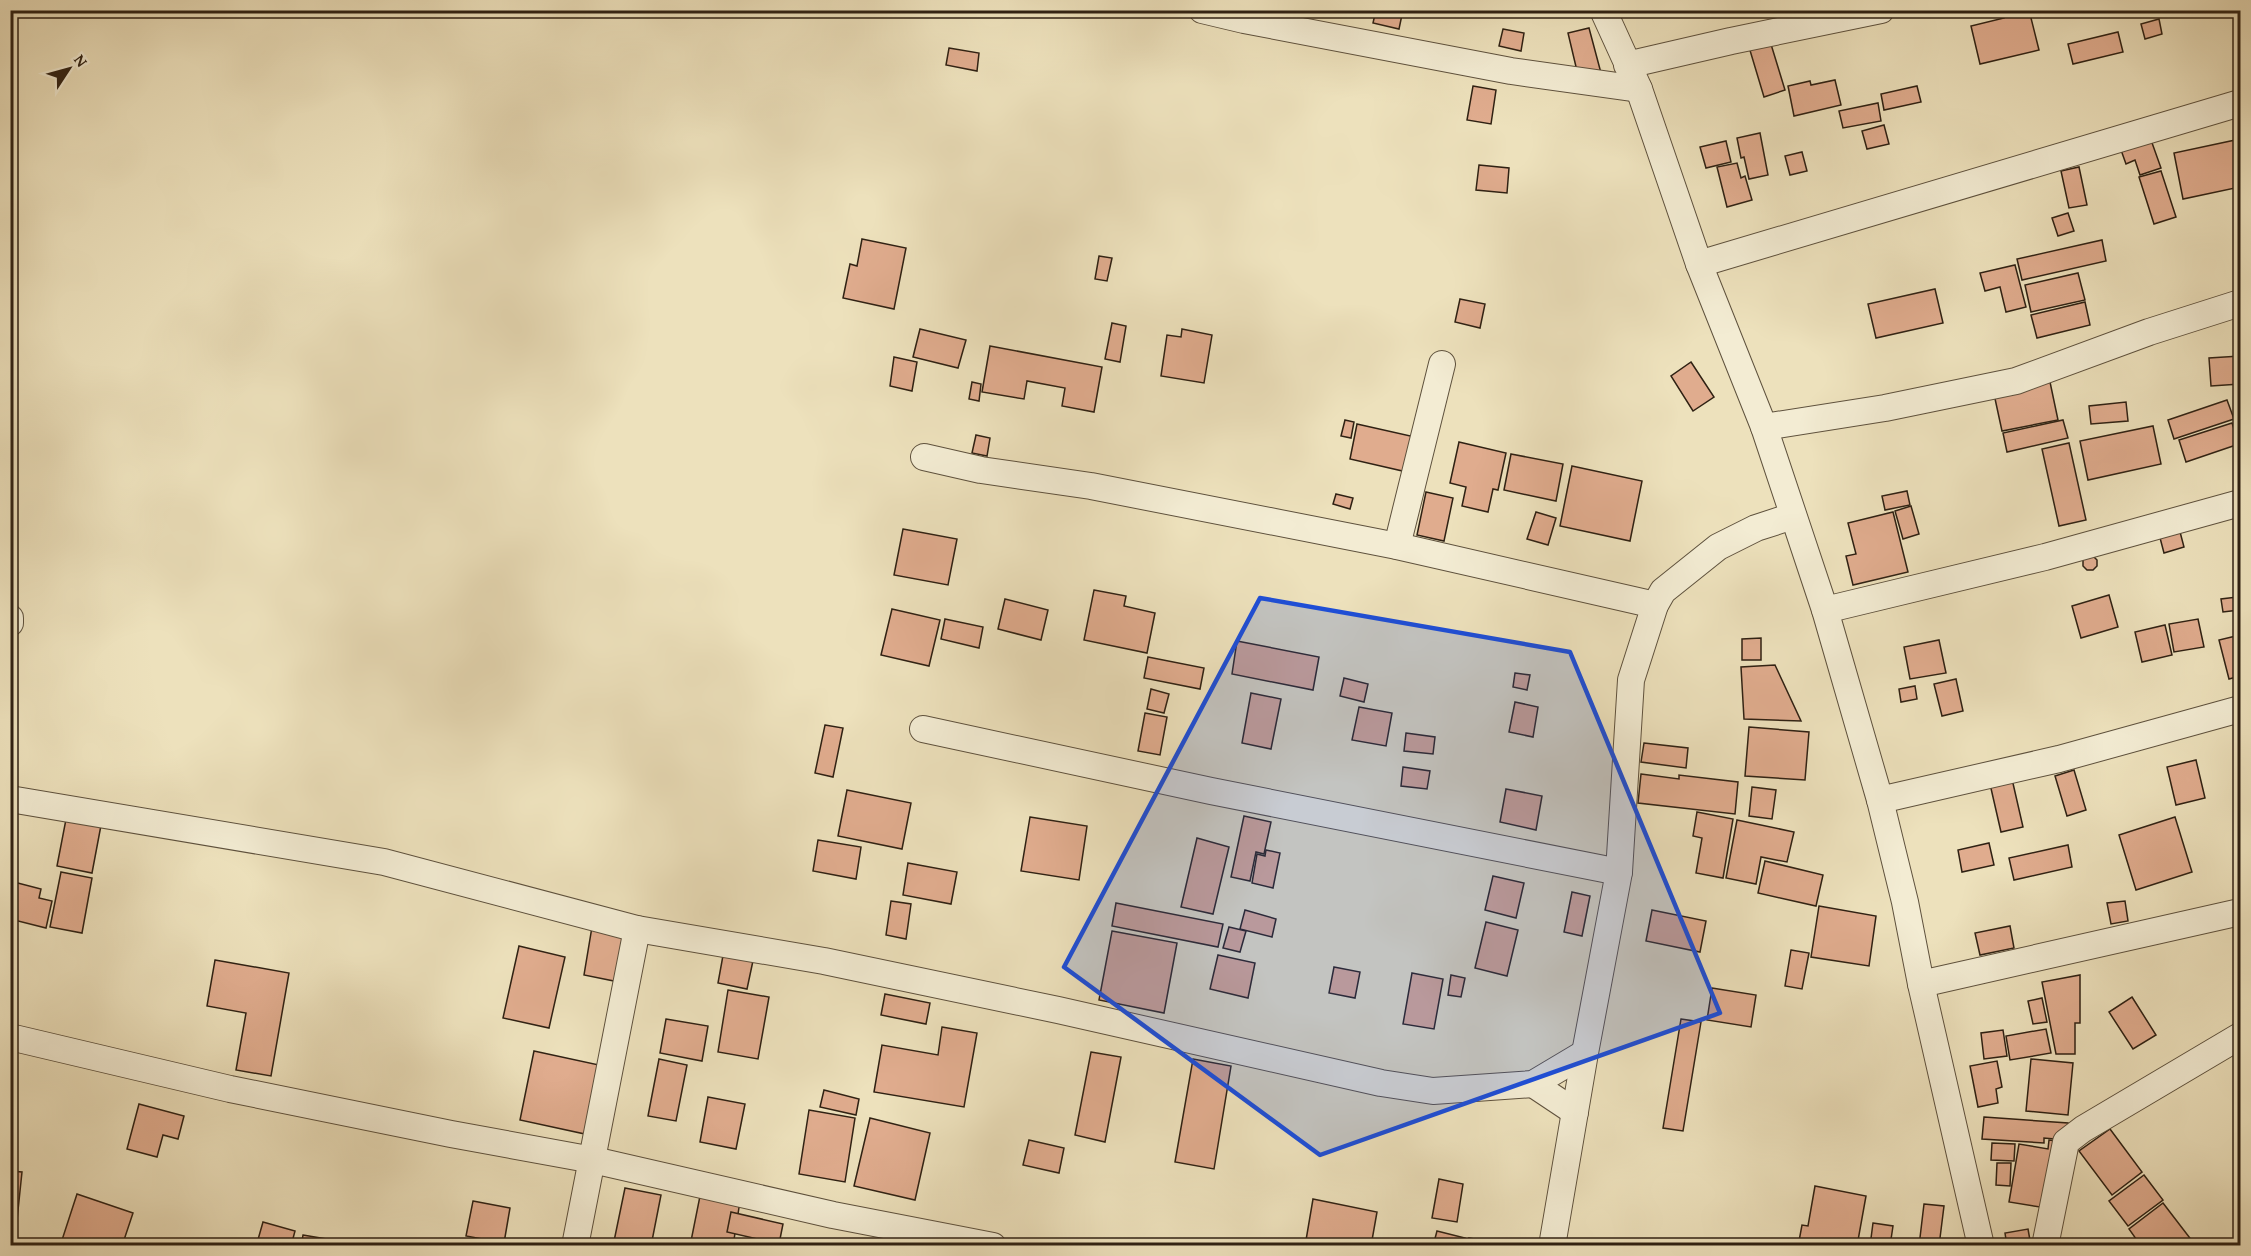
<svg xmlns="http://www.w3.org/2000/svg" width="2251" height="1256" viewBox="0 0 2251 1256" font-family="'Gentium Book Plus',serif">
<rect width="100%" height="100%" fill="#ede1bc"/>
<filter id="stains"><feTurbulence type="fractalNoise" baseFrequency=".00333" numOctaves="4"/><feColorMatrix values="0 0 0 0 .2 0 0 0 0 .09 0 0 0 0 .02 0 0 0 .5 -.17"/></filter>
<radialGradient id="worn" r=".72"><stop offset=".6" stop-color="#630" stop-opacity="0"/><stop offset="1" stop-color="#630" stop-opacity=".3"/></radialGradient>
<!-- building -->
<g fill="#e0ac8e" stroke="#2f2113" stroke-width="1.5">
<polygon points="1376,10 1403,10 1399,29 1373,23"/>
<polygon points="2029,10 2039,50 1980,64 1971,26 2004,18 2002,11"/>
<polygon points="2159,19 2162,34 2145,39 2141,24"/>
<polygon points="1589,28 1601,73 1577,71 1568,33"/>
<polygon points="1503,29 1524,33 1521,51 1499,46"/>
<polygon points="2118,32 2123,52 2073,64 2068,44"/>
<polygon points="1770,41 1785,90 1764,97 1749,47"/>
<polygon points="949,48 979,53 977,71 946,65"/>
<polygon points="1835,80 1841,105 1794,116 1788,86 1810,81 1811,85"/>
<polygon points="1473,86 1496,90 1491,124 1467,120"/>
<polygon points="1917,86 1921,102 1884,110 1881,94"/>
<polygon points="1878,103 1881,121 1843,128 1839,111"/>
<polygon points="1884,125 1889,144 1867,149 1862,131"/>
<polygon points="1760,133 1768,175 1749,179 1744,157 1741,158 1737,138"/>
<polygon points="2240,139 2240,187 2183,199 2174,153"/>
<polygon points="2151,140 2161,168 2140,175 2135,160 2126,164 2121,150"/>
<polygon points="1726,141 1731,162 1706,168 1700,147"/>
<polygon points="1802,152 1807,171 1790,175 1785,156"/>
<polygon points="1737,163 1741,178 1745,176 1752,200 1727,207 1717,167"/>
<polygon points="1479,165 1509,168 1507,193 1476,190"/>
<polygon points="2079,167 2087,205 2069,208 2061,171"/>
<polygon points="2161,171 2176,217 2154,224 2139,177"/>
<polygon points="2068,213 2074,231 2058,236 2052,218"/>
<polygon points="862,239 906,248 894,309 843,298 850,264 857,266"/>
<polygon points="2102,240 2106,261 2022,280 2017,259"/>
<polygon points="1099,256 1112,258 1107,281 1095,279"/>
<polygon points="2015,265 2026,307 2006,312 2000,287 1985,291 1980,273"/>
<polygon points="2078,273 2085,300 2031,312 2025,285"/>
<polygon points="1935,289 1943,323 1876,338 1868,304"/>
<polygon points="1460,299 1485,304 1480,328 1455,322"/>
<polygon points="2085,302 2090,325 2037,338 2031,315"/>
<polygon points="1112,323 1126,326 1120,362 1105,359"/>
<polygon points="920,329 966,340 958,368 913,357"/>
<polygon points="1182,329 1212,335 1204,383 1161,376 1167,335 1181,337"/>
<polygon points="990,346 1102,367 1094,412 1062,406 1065,388 1027,381 1024,399 982,392"/>
<polygon points="2240,356 2240,384 2211,386 2209,358"/>
<polygon points="894,357 917,362 912,391 890,386"/>
<polygon points="1691,362 1714,397 1693,411 1671,376"/>
<polygon points="972,382 981,384 979,401 969,399"/>
<polygon points="2050,382 2058,420 2002,431 1994,394"/>
<polygon points="2227,400 2234,419 2174,439 2168,420"/>
<polygon points="2126,402 2128,421 2091,424 2089,406"/>
<polygon points="1345,420 1354,422 1351,438 1341,436"/>
<polygon points="2063,420 2068,438 2007,452 2003,433"/>
<polygon points="2232,423 2239,444 2186,462 2179,440"/>
<polygon points="1357,424 1415,437 1407,472 1350,459"/>
<polygon points="2153,426 2161,464 2088,480 2080,441"/>
<polygon points="976,435 990,438 987,456 972,453"/>
<polygon points="1459,442 1506,453 1498,490 1493,489 1488,512 1462,506 1466,487 1450,483"/>
<polygon points="2069,443 2086,520 2059,526 2042,449"/>
<polygon points="1511,454 1563,464 1556,501 1504,490"/>
<polygon points="1572,466 1642,481 1630,541 1560,526"/>
<polygon points="1907,491 1910,505 1885,510 1882,496"/>
<polygon points="1426,492 1453,498 1444,541 1417,535"/>
<polygon points="1336,494 1353,498 1350,509 1333,504"/>
<polygon points="1911,506 1919,534 1903,539 1895,511"/>
<polygon points="1536,512 1556,518 1548,545 1527,539"/>
<polygon points="1893,512 1908,572 1853,585 1846,556 1856,554 1848,523"/>
<polygon points="2179,528 2184,547 2164,553 2159,534"/>
<polygon points="903,529 957,539 948,585 894,575"/>
<polygon points="2093,556 2097,560 2097,566 2093,570 2087,570 2083,566 2083,559"/>
<polygon points="1094,590 1126,596 1124,606 1155,613 1147,653 1084,640"/>
<polygon points="2109,595 2118,627 2081,638 2072,606"/>
<polygon points="2237,597 2239,610 2223,612 2221,599"/>
<polygon points="1005,599 1048,610 1041,640 998,629"/>
<polygon points="892,609 940,620 929,666 881,655"/>
<polygon points="945,619 983,627 979,648 941,639"/>
<polygon points="2198,619 2204,647 2174,652 2169,624"/>
<polygon points="2165,625 2172,655 2142,662 2135,632"/>
<polygon points="2240,635 2240,676 2229,679 2219,640"/>
<polygon points="1761,638 1761,660 1742,660 1742,639"/>
<polygon points="1939,640 1946,673 1910,679 1904,647"/>
<polygon points="1237,641 1319,657 1313,690 1232,674"/>
<polygon points="1148,657 1204,668 1200,689 1144,678"/>
<polygon points="1775,665 1801,721 1744,719 1741,667"/>
<polygon points="1515,673 1530,675 1527,690 1513,687"/>
<polygon points="1344,678 1368,684 1364,702 1340,696"/>
<polygon points="1956,679 1963,711 1942,716 1934,684"/>
<polygon points="1915,686 1917,699 1901,702 1899,689"/>
<polygon points="1151,689 1169,694 1164,713 1147,709"/>
<polygon points="1251,693 1281,699 1271,749 1242,743"/>
<polygon points="1515,702 1538,707 1533,737 1509,732"/>
<polygon points="1359,707 1392,713 1386,746 1352,740"/>
<polygon points="1145,713 1167,717 1160,755 1138,751"/>
<polygon points="825,725 843,728 833,777 815,773"/>
<polygon points="1749,727 1809,732 1805,780 1745,776"/>
<polygon points="1406,733 1435,737 1433,754 1404,751"/>
<polygon points="1644,743 1688,748 1686,768 1641,762"/>
<polygon points="2196,760 2205,798 2176,805 2167,767"/>
<polygon points="1403,767 1430,771 1427,789 1401,786"/>
<polygon points="2074,770 2086,810 2067,816 2055,776"/>
<polygon points="1641,774 1679,779 1679,775 1738,782 1735,814 1638,803"/>
<polygon points="2012,779 2023,827 2001,832 1990,784"/>
<polygon points="1752,787 1776,790 1772,819 1749,816"/>
<polygon points="1506,789 1542,796 1536,830 1500,822"/>
<polygon points="847,790 911,803 902,849 838,836"/>
<polygon points="1697,812 1733,819 1723,878 1696,873 1702,838 1693,836"/>
<polygon points="67,814 102,820 92,873 57,866"/>
<polygon points="1244,816 1271,822 1264,854 1256,852 1250,881 1231,877"/>
<polygon points="1030,817 1087,826 1079,880 1021,871"/>
<polygon points="2175,817 2192,872 2136,890 2119,835"/>
<polygon points="1737,820 1794,832 1787,862 1761,857 1756,884 1726,878"/>
<polygon points="1197,838 1229,847 1213,914 1181,907"/>
<polygon points="818,840 861,847 856,879 813,871"/>
<polygon points="1989,843 1994,865 1962,872 1958,850"/>
<polygon points="2068,845 2072,867 2014,880 2009,858"/>
<polygon points="1266,850 1280,853 1273,888 1252,883 1257,854 1265,856"/>
<polygon points="1765,861 1823,875 1816,906 1758,893"/>
<polygon points="908,863 957,872 951,904 903,895"/>
<polygon points="61,872 92,878 82,933 50,927"/>
<polygon points="1493,876 1524,883 1516,918 1485,910"/>
<polygon points="10,881 41,889 39,898 52,901 46,928 10,919"/>
<polygon points="1572,892 1590,896 1582,936 1564,932"/>
<polygon points="891,901 911,904 906,939 886,935"/>
<polygon points="2125,901 2128,921 2111,924 2107,903"/>
<polygon points="1116,903 1223,924 1218,947 1112,926"/>
<polygon points="1819,906 1876,916 1869,966 1811,957"/>
<polygon points="1245,910 1276,919 1272,937 1240,929"/>
<polygon points="1652,910 1706,921 1700,952 1646,941"/>
<polygon points="1486,922 1518,930 1507,976 1475,968"/>
<polygon points="2010,926 2014,948 1980,955 1975,933"/>
<polygon points="592,927 628,934 619,982 584,975"/>
<polygon points="1229,927 1246,931 1240,952 1223,948"/>
<polygon points="1112,931 1177,943 1164,1013 1099,1000"/>
<polygon points="519,946 565,957 549,1028 503,1018"/>
<polygon points="724,950 754,956 747,989 718,983"/>
<polygon points="1791,950 1809,953 1802,989 1785,986"/>
<polygon points="1218,955 1255,963 1248,998 1210,989"/>
<polygon points="215,960 289,973 271,1076 236,1070 246,1013 207,1006"/>
<polygon points="1334,967 1360,972 1355,998 1329,993"/>
<polygon points="1412,973 1443,979 1434,1029 1403,1024"/>
<polygon points="1451,975 1465,978 1461,997 1448,995"/>
<polygon points="2080,975 2080,1023 2075,1023 2075,1054 2056,1054 2042,982"/>
<polygon points="1712,988 1756,995 1751,1027 1707,1020"/>
<polygon points="728,990 769,997 758,1059 718,1052"/>
<polygon points="885,994 930,1003 926,1024 881,1015"/>
<polygon points="2132,997 2156,1035 2133,1049 2109,1012"/>
<polygon points="2042,998 2047,1022 2033,1024 2028,1001"/>
<polygon points="666,1019 708,1026 702,1061 660,1053"/>
<polygon points="1681,1019 1701,1022 1683,1131 1663,1128"/>
<polygon points="942,1027 977,1033 964,1107 874,1092 882,1045 938,1055"/>
<polygon points="2046,1029 2051,1053 2010,1060 2006,1036"/>
<polygon points="2003,1030 2007,1056 1984,1059 1981,1033"/>
<polygon points="534,1051 599,1065 585,1134 520,1120"/>
<polygon points="1091,1052 1121,1057 1105,1142 1075,1135"/>
<polygon points="659,1059 687,1065 676,1121 648,1116"/>
<polygon points="1193,1059 1231,1066 1214,1169 1175,1162"/>
<polygon points="2031,1059 2073,1063 2068,1115 2026,1111"/>
<polygon points="1997,1061 2002,1087 1996,1089 1998,1103 1978,1107 1970,1066"/>
<polygon points="824,1090 859,1099 856,1115 820,1107"/>
<polygon points="708,1097 745,1104 736,1149 700,1142"/>
<polygon points="139,1104 184,1116 178,1139 163,1135 157,1157 127,1149"/>
<polygon points="809,1110 855,1118 845,1182 799,1174"/>
<polygon points="1984,1117 2068,1123 2067,1140 2044,1138 2044,1143 1982,1139"/>
<polygon points="870,1118 930,1133 915,1200 854,1186"/>
<polygon points="2110,1129 2142,1172 2112,1195 2079,1151"/>
<polygon points="1029,1140 1064,1148 1059,1173 1023,1165"/>
<polygon points="2049,1140 2064,1142 2053,1209 2009,1202 2019,1144 2048,1149"/>
<polygon points="1992,1143 2015,1144 2014,1161 1991,1160"/>
<polygon points="1997,1163 2011,1163 2010,1186 1996,1185"/>
<polygon points="10,1171 22,1172 17,1220 10,1219"/>
<polygon points="2144,1175 2163,1200 2128,1226 2109,1201"/>
<polygon points="1439,1179 1463,1184 1457,1222 1432,1218"/>
<polygon points="1815,1186 1866,1196 1857,1246 1824,1246 1799,1241 1802,1225 1808,1226"/>
<polygon points="625,1188 661,1195 651,1246 613,1246"/>
<polygon points="77,1194 133,1213 122,1246 80,1246 62,1240"/>
<polygon points="700,1196 740,1201 733,1246 690,1246"/>
<polygon points="1313,1199 1377,1212 1371,1246 1305,1246"/>
<polygon points="473,1201 510,1208 504,1243 466,1236"/>
<polygon points="2163,1203 2196,1246 2141,1246 2129,1229"/>
<polygon points="1924,1204 1944,1206 1939,1246 1919,1246"/>
<polygon points="731,1212 783,1224 779,1244 727,1232"/>
<polygon points="263,1222 295,1231 291,1246 264,1246 257,1243"/>
<polygon points="1873,1223 1893,1226 1890,1246 1870,1246"/>
<polygon points="2028,1229 2031,1246 2007,1246 2005,1233"/>
<polygon points="1437,1231 1465,1238 1463,1246 1433,1246"/>
<polygon points="303,1235 368,1246 301,1246"/>
<polygon points="1469,1238 1502,1244 1501,1246 1468,1246"/>
</g>
<g fill="none" stroke-linecap="round" stroke-linejoin="round">
<defs>
<g id="street">
<polyline points="1202,10 1244,20 1511,71 1639,89"/>
<polyline points="1603,10 1639,89 1699,264 1764,427 1825,610 1880,800 1905,902 1921,984 1981,1246"/>
<polyline points="1627,65 1731,41 1881,10"/>
<polyline points="1699,264 2240,103"/>
<polyline points="1764,427 1885,408 2016,381 2149,332 2240,303"/>
<polyline points="924,457 981,470 1091,486 1397,546 1655,605"/>
<polyline points="1397,546 1442,364"/>
<polyline points="1825,610 2045,557 2240,503"/>
<polyline points="10,618 10,623"/>
<polyline points="923,729 1211,791 1619,872"/>
<polyline points="10,799 384,862 637,929 824,961 1058,1010 1381,1083 1433,1091 1533,1084 1585,1053"/>
<polyline points="1880,800 2059,759 2240,709"/>
<polyline points="1921,984 2240,912"/>
<polyline points="10,1037 230,1089 451,1134 593,1160 833,1215 993,1246"/>
<polyline points="1533,1084 1575,1112"/>
<polyline points="575,1246 637,929"/>
<polyline points="1552,1246 1585,1053 1619,872 1631,680 1655,605 1663,591 1718,547 1756,528 1793,516"/>
<polyline points="2045,1246 2066,1142 2083,1129 2240,1036"/>
</g>
</defs>
<!-- street casing -->
<use href="#street" stroke="#5e513d" stroke-width="28"/>
<!-- street -->
<use href="#street" stroke="#f3ecd3" stroke-width="26"/>
</g>
<!-- marked area -->
<path fill="#1d4ed8" fill-opacity="0.2" stroke="#1d4ed8" stroke-width="4.5" stroke-linejoin="round" d="M 1260,598 L 1570,652 L 1720,1013 L 1320,1155 L 1064,967 Z"/>
<!-- margin -->
<rect width="2251" height="1256" fill="none" stroke="#ede1bc" stroke-width="36"/>
<rect x="12" y="12" width="2227" height="1232" fill="none" stroke="#2f2113" stroke-width="3"/>
<rect x="18" y="18" width="2215" height="1220" fill="none" stroke="#2f2113" stroke-width="1.5"/>
<!-- north arrow -->
<g transform="translate(69 69) rotate(54)" stroke="#f3ecd3" stroke-width="4.5" paint-order="stroke">
<path d="M0-4.5L10 22L0 15L-10 22Z" fill="#2f2113"/>
<text y="-9" font-size="16" font-weight="bold" text-anchor="middle" fill="#2f2113">N</text>
</g>
<rect width="100%" height="100%" filter="url(#stains)"/>
<rect width="100%" height="100%" fill="url(#worn)"/>
</svg>
